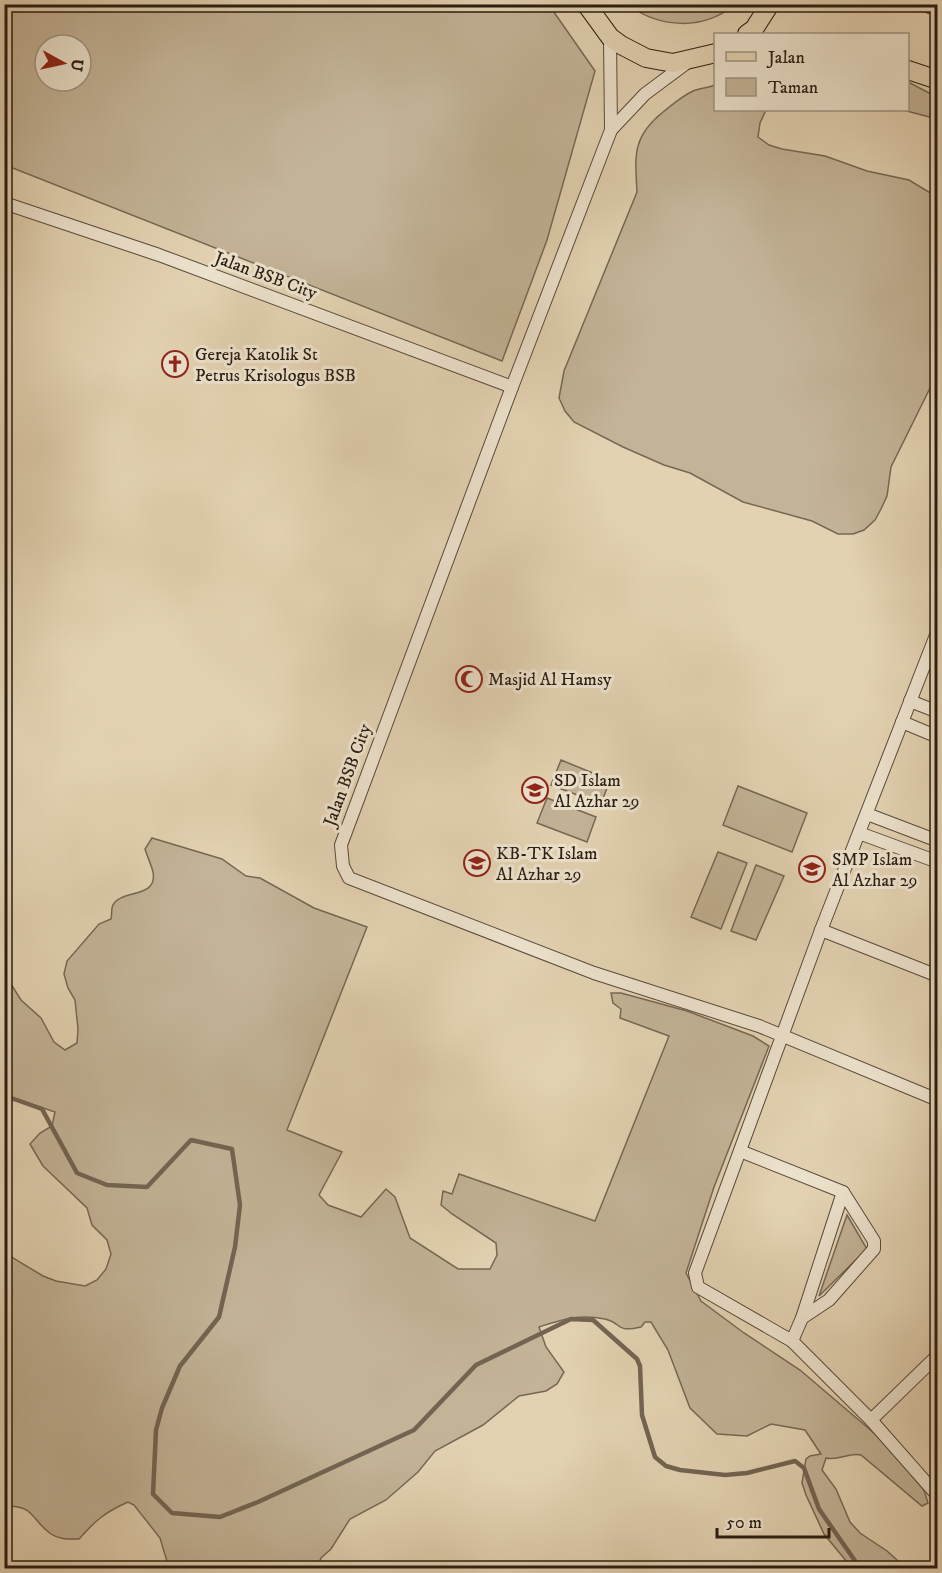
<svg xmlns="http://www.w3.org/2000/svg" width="942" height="1573" viewBox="0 0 942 1573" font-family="'IM FELL DW Pica',serif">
<rect width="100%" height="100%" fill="#e3d2b2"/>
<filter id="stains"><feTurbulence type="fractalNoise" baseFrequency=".00333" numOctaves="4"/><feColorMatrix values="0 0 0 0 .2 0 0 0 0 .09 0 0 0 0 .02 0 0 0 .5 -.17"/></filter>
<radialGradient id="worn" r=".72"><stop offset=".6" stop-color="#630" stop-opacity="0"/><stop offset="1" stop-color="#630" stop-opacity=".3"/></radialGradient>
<!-- green -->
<g fill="#c3b397" stroke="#766854" stroke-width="1.5" fill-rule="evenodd">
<path d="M 4,5 L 549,5 L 595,71 L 547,240 L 502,361 L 5,165 ZM 45,45 L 81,45 L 81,81 L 45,81 Z"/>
<path d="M 628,5 L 734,5 C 703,31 660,28 628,5 Z"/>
<polygon points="908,82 937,97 937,119 903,110 908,110"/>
<path d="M 715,85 L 716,110 L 766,110 L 760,123 L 758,137 L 769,145 L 782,149 L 825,156 L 867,171 L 909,180 L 937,197 L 938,358 L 933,382 L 891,467 L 887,496 L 881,509 L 875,520 L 864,530 L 853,534 L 838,534 L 812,521 L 743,502 L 690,473 L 664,465 L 623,447 L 574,422 L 565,411 L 559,398 L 564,371 L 637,192 C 635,155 632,137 663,112 C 672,105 682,96 693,91 C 700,88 708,88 715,85 Z"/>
<polygon points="561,760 610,780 601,804 551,785"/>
<polygon points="738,786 807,813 792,852 723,825"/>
<polygon points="547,798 596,817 587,842 537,823"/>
<path d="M 152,838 L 222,859 L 246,876 L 260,878 L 314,908 L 367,927 L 287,1130 L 342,1152 L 319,1195 L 328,1205 L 361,1217 L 386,1189 L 395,1197 L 410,1238 L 458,1269 L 490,1269 L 497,1255 L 496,1243 L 452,1214 L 441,1205 L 443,1191 L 452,1194 L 459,1174 L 595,1221 L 669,1036 L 620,1018 L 621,1009 L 613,1003 L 611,993 L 621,993 L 687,1011 L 753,1036 L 769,1046 L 714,1187 L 686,1273 L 701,1301 L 744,1333 L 800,1370 L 881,1439 L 924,1490 L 928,1503 L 922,1506 L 861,1455 C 849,1452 839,1461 826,1458 L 822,1470 L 836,1489 L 850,1522 L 860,1533 L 887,1551 L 906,1568 L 852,1568 L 824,1534 L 806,1495 L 802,1483 L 806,1459 L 810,1456 L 821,1454 L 805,1430 L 771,1424 L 747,1436 L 717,1434 L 690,1408 L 668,1350 L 651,1322 L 645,1322 L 641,1327 C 614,1333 623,1323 605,1319 C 579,1314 564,1319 539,1327 L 546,1347 L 564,1372 L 557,1384 L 546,1391 L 519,1396 L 483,1425 L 435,1451 L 418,1472 L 386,1500 L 350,1519 L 331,1549 L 321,1558 L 317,1568 L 169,1568 L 160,1538 L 134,1505 L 128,1502 C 105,1512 95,1521 79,1539 C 69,1539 60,1540 51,1534 C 31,1520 35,1505 5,1506 L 5,1253 L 43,1276 L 56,1281 L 85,1286 L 97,1280 L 106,1269 L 111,1254 L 107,1240 L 92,1225 L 87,1208 L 43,1166 L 30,1144 L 40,1133 L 52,1126 L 55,1112 L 5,1095 L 4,973 L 21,1000 L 41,1018 L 54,1042 L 65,1050 L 77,1043 L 78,1029 L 75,1000 L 68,988 L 64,974 L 67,961 L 99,924 L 111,919 C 112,915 111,908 113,905 C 121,889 158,899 153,872 C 151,864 147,856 145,849 Z"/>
<polygon points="718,852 747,863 721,929 691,917"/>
<polygon points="756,865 784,876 756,940 731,931"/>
<polygon points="847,1215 867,1249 819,1296"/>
</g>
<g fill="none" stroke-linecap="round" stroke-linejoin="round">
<!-- stream -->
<polyline stroke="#736452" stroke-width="4.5" points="4,1098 14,1099 42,1109 77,1173 107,1185 147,1187 191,1140 232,1149 240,1205 235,1247 219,1317 180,1366 162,1408 156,1430 153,1494 172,1513 220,1517 258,1502 414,1430 476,1365 571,1319 593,1320 637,1359 640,1366 642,1415 655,1457 666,1466 680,1470 725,1475 747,1473 795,1461 804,1468 819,1509 860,1568"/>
<defs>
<g id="street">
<polyline points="610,37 611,130"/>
<polyline points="688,62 645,94 611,130 512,387 341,845 343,866 349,878 594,973 759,1026 938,1100"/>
<polyline points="4,203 159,255 512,387"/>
<polyline points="938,630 821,930 695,1273 698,1287 792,1341 871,1420 938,1496"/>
<polyline points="910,701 938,712"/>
<polyline points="902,722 938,737"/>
<polyline points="867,814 938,841"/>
<polyline points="859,833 938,862"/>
<polyline points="821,930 938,976"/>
<polyline points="740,1151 843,1192 802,1318 792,1341"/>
<polyline points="802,1318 829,1300 874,1249 874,1241 843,1192"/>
<polyline points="871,1420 938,1355"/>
</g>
<g id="primary">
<polyline points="586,4 610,37 621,45 646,58 673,63 716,53"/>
<polyline points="930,4 938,7"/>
<polyline points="747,34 754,29 770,4"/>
<polyline points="908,70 938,80"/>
</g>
</defs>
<!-- street casing -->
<use href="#street" stroke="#584a3a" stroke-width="14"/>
<!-- primary casing -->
<use href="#primary" stroke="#291d12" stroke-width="20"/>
<!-- street -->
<use href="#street" stroke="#ede2cd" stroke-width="12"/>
<!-- primary -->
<use href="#primary" stroke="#e3d2b2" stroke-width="18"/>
</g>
<!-- icons -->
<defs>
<symbol id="church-ring" viewBox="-11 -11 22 22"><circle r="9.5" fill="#ede2cd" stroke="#8f2418" stroke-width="1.5"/><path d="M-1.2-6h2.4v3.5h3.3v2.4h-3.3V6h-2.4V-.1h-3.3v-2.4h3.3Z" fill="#8f2418"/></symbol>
<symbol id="mosque-ring" viewBox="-11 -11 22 22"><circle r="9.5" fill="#ede2cd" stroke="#8f2418" stroke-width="1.5"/><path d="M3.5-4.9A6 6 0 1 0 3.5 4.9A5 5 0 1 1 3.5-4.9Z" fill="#8f2418"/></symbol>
<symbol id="school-ring" viewBox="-11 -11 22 22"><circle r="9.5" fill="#ede2cd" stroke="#8f2418" stroke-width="1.5"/><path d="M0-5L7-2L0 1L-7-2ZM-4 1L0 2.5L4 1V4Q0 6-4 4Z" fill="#8f2418"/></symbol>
</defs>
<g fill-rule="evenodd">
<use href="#church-ring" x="160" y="349" width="30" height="30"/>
<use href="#mosque-ring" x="454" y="664" width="30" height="30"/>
<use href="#school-ring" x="520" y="775" width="30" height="30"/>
<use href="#school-ring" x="462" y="848" width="30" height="30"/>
<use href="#school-ring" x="797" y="854" width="30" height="30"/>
</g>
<g text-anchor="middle" stroke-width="6" stroke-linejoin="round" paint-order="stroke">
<!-- street labels -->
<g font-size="18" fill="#291d12" stroke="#ede2cd">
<text transform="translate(266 275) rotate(20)" y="6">Jalan BSB City</text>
<text transform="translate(347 775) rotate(-70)" y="6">Jalan BSB City</text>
</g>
<!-- poi labels -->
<g font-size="18" fill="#291d12" stroke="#ede2cd" text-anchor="start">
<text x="195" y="360">Gereja Katolik St<tspan x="195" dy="21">Petrus Krisologus BSB</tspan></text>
<text x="488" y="685">Masjid Al Hamsy</text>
<text x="554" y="786">SD Islam<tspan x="554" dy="21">Al Azhar 29</tspan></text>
<text x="496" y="859">KB-TK Islam<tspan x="496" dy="21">Al Azhar 29</tspan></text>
<text x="832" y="865">SMP Islam<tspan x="832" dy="21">Al Azhar 29</tspan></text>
</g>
</g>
<!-- margin -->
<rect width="942" height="1573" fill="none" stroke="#e3d2b2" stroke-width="24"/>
<rect x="6" y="6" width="930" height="1561" fill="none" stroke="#291d12" stroke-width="3"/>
<rect x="12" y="12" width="918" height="1549" fill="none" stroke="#291d12" stroke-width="1.5"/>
<!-- legend -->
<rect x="714" y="33" width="195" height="78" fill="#ede2cd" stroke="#9f9382" stroke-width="1.5"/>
<rect x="726" y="52" width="30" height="9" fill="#e3d2b2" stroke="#9f9382" stroke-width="1.5"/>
<text x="768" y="63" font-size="18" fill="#291d12">Jalan</text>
<rect x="726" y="78" width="30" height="18" fill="#c3b397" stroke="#9f9382" stroke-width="1.5"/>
<text x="768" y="93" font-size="18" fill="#291d12">Taman</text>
<!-- north arrow -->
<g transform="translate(63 63) rotate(98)"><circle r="28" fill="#ede2cd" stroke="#9f9382" stroke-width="1.5"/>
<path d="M0-4.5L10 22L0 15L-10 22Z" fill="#8f2418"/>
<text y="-9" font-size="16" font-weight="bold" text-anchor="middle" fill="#291d12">U</text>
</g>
<!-- scale -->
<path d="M717 1528v9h112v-9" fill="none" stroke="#291d12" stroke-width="3"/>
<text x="726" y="1528" font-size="18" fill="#291d12" stroke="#ede2cd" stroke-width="4.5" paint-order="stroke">50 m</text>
<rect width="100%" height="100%" filter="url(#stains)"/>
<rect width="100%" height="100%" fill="url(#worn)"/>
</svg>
